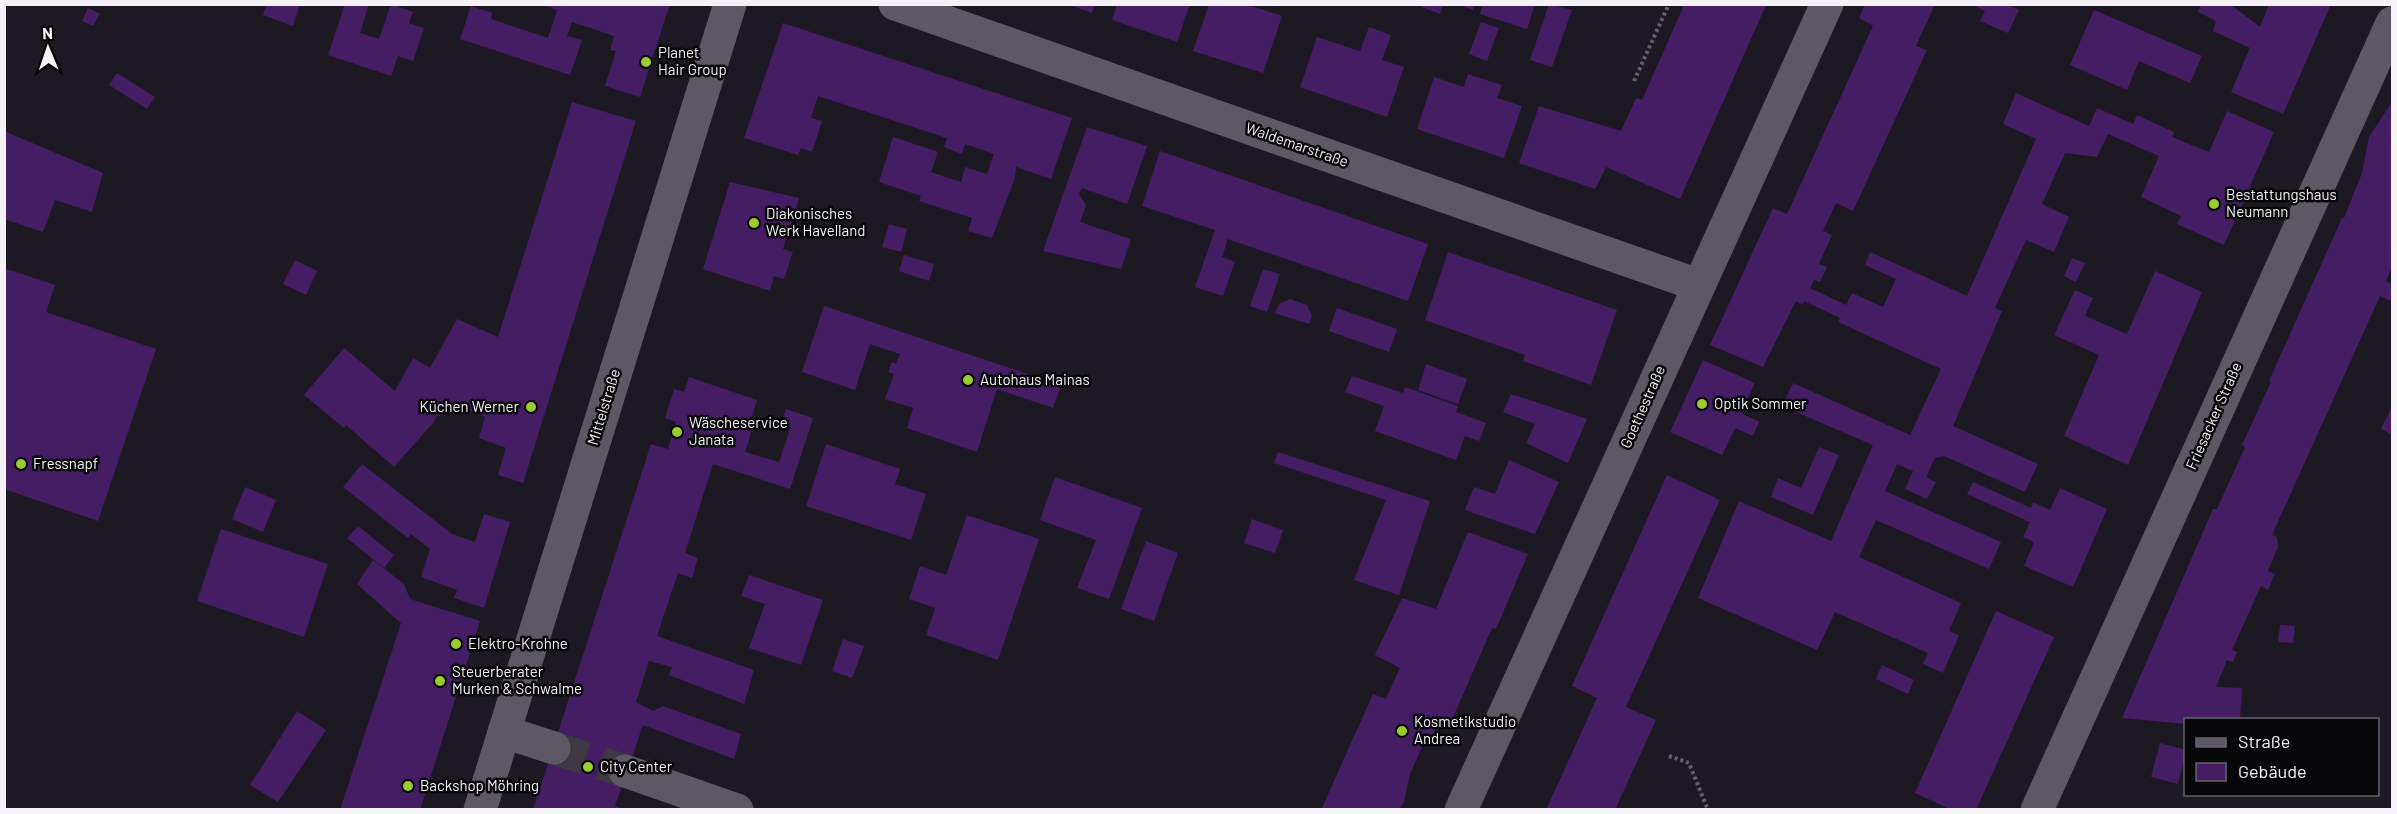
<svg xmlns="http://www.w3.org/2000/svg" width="2397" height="814" viewBox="0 0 2397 814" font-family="Barlow,sans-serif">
<rect width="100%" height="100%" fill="#1d1922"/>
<!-- building -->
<g fill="#451d65">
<polygon points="267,4 300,4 293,26 263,15"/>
<polygon points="345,4 369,4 360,33 379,39 391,4 413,12 409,23 424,28 413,61 398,56 391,76 328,55"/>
<polygon points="541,4 670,4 640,97 605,86 616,51 610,50 614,36 572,22 567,36 582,40 570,75 460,39 471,6 492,13 491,19 548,38 557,10"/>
<polygon points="1068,4 1095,4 1092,13"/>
<polygon points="1117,4 1190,4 1177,42 1112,20"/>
<polygon points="1457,4 1475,4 1473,10"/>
<polygon points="1483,4 1535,4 1527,29 1480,14"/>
<polygon points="1549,4 1572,10 1552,67 1530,60"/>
<polygon points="1865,4 1935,4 1916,46 1927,50 1853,211 1836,203 1823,231 1832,235 1819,264 1827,267 1820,282 1814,280 1810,288 1846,305 1852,293 1883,307 1896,279 1865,265 1870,252 1967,296 2036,139 2003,124 2016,93 2089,126 2097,108 2133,124 2137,115 2174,132 2172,137 2209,152 2227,111 2274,132 2224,245 2177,224 2181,216 2141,197 2159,156 2108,134 2097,157 2065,153 2042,204 2069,217 2054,252 2026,240 1995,308 2002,311 1953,426 2038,464 2025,492 1944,456 1935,458 1926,477 1936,482 1927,499 1905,489 1913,471 1897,464 1885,491 2001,542 1989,569 1876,520 1859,557 1961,603 1949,631 1959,635 1943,673 1923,664 1928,653 1835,612 1817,650 1698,598 1739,501 1831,541 1873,445 1782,406 1793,383 1910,435 1941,369 1838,322 1840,318 1804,301 1803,305 1796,301 1763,367 1710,345 1773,208 1787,214 1873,26 1859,18"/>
<polygon points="1971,4 2006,4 2019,10 2008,33 1980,21 1985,11"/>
<polygon points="2201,4 2230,4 2260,27 2269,4 2331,4 2283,114 2231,92 2250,48 2213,31 2216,21 2198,12"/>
<polygon points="1209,5 1248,5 1282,16 1263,73 1193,51"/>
<polygon points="1423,5 1443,5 1440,14 1422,7"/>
<polygon points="1684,5 1766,5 1680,199 1606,167 1595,189 1519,163 1539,106 1621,131 1636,98 1642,100"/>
<polygon points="88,8 100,14 93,26 82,21"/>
<polygon points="2094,10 2202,56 2190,83 2139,61 2127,90 2070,65"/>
<polygon points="1481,22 1499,28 1487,61 1469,54"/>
<polygon points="783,23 1072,118 1051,179 1016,167 1015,178 992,238 968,231 972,218 919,201 921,196 879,182 893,137 938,152 931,172 961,182 965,167 987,174 994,154 965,144 962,154 944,147 947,138 818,96 811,118 822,121 812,152 801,148 798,155 744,138"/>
<polygon points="1369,27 1391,35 1382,60 1404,67 1387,117 1300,87 1317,37 1360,51"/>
<polygon points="117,73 155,97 147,109 109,85"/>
<polygon points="1468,74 1502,85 1497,98 1522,106 1504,158 1417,129 1434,77 1464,87"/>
<polygon points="572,102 636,121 523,483 498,475 506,448 479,438 485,417 445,401 433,423 394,467 346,425 344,428 304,395 344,348 395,391 413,358 430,368 457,319 498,337"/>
<polygon points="2392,102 2392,266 2386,281 2392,284 2392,298 2391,301 2380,296 2272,535 2277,537 2278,547 2268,571 2275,574 2268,590 2261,586 2232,650 2237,652 2233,662 2227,660 2216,687 2242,688 2240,720 2186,720 2186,724 2122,718 2213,509 2217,509 2245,447 2242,445 2271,382 2269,381 2342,218 2344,218 2362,173 2369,137"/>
<polygon points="1087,127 1147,146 1127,204 1082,188 1079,194 1086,205 1080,222 1131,239 1121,269 1043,251"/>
<polygon points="4,131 103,173 92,212 55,200 43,232 4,219"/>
<polygon points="1160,151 1428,244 1408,301 1228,239 1222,257 1235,262 1223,296 1195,287 1215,230 1142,206"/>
<polygon points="730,182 799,198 783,249 793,252 784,279 774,276 770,291 703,269"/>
<polygon points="889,224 907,229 901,252 882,247"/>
<polygon points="1448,252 1617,310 1591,385 1523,361 1525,355 1425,320"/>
<polygon points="904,255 934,264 929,281 899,271"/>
<polygon points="2072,258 2085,263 2076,282 2064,276"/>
<polygon points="295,260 317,271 306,295 283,284"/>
<polygon points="4,268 55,285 46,312 156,349 98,521 4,489"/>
<polygon points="1263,269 1280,274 1267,312 1250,306"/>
<polygon points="2155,271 2202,292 2128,465 2064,436 2099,355 2054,335 2075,290 2093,298 2085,316 2127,334"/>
<polygon points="1290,299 1307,305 1312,316 1309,324 1275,313 1279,304"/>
<polygon points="824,306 1061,385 1053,408 997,389 977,452 907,428 913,408 885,399 894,374 888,372 892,362 896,364 900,354 870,344 855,390 802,372"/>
<polygon points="1337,308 1397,329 1389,352 1329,331"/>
<polygon points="1703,360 1755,383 1741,413 1759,422 1753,436 1735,428 1722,455 1670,432"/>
<polygon points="1426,364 1467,379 1458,404 1418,390"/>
<polygon points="1352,376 1403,393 1405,387 1458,406 1456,412 1486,423 1479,441 1465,436 1456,460 1375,431 1384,406 1345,392"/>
<polygon points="689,377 757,400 748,428 752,430 745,452 779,462 791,426 781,423 786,409 813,418 790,489 713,464 685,553 698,558 692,578 678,573 657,636 754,670 744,704 669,675 672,667 649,661 636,702 653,711 663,706 741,734 734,759 643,725 615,806 625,810 533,810 651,444 668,449 676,422 665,418 674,389 684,392"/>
<polygon points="1511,394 1587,419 1568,463 1526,443 1535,424 1503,412"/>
<polygon points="2392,407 2392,435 2381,429"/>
<polygon points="826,444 900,469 895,484 926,494 911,540 806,506"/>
<polygon points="1819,447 1839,455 1813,515 1771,497 1778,478 1801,488"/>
<polygon points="1278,452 1430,501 1399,595 1354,580 1386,500 1274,463"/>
<polygon points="1509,460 1559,482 1535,534 1465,510 1474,487 1495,494"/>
<polygon points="362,464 452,534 475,542 484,514 510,522 484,608 454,598 457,590 421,577 430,549 411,534 408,538 343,487"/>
<polygon points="1667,475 1720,500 1626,707 1656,720 1615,810 1546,810 1597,698 1572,686"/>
<polygon points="1055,477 1142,508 1109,599 1077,588 1096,540 1040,520"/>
<polygon points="1973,482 2031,508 2033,502 2050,510 2060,488 2107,509 2073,587 2024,566 2034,542 2023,537 2030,522 1967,494"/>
<polygon points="245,487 276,500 263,532 232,519"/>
<polygon points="967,515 1039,539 998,660 926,635 935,608 909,599 920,566 946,575"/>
<polygon points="1252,519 1283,530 1275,553 1244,543"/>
<polygon points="358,526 394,555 384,568 347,538"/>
<polygon points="221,529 328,564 304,637 197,601"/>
<polygon points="1468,532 1528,554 1496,629 1492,628 1451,722 1436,715 1434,722 1438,724 1431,739 1427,736 1410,774 1404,802 1399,810 1321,810 1373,694 1386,699 1400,668 1375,655 1402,598 1436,609"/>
<polygon points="1146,541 1178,553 1154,621 1121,609"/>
<polygon points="373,560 404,584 410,599 480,621 420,810 340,810 401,623 357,584"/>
<polygon points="749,575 823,600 801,665 749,648 765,604 741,596"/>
<polygon points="1996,611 2054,637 1976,810 1952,810 1915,793"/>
<polygon points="2280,625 2295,626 2293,643 2278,642"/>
<polygon points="843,639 864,646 852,678 832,671"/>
<polygon points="1882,665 1914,680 1908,694 1876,679"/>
<polygon points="297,711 326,730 278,802 250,785"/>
<polygon points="2160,743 2186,750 2178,784 2151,777"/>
</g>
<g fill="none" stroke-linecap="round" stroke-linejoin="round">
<!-- minor-tunnel -->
<polyline stroke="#3d3942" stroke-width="33" stroke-dasharray="33 16" stroke-linecap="butt" points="554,748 625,771"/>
<!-- path -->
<g stroke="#656169" stroke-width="4" stroke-dasharray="3 3" stroke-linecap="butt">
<polyline points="1634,81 1669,4"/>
<polyline points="1669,756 1689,763 1708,810"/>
</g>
<!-- minor -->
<g stroke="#5d5863" stroke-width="33">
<polyline points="895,4 1698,285"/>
<polyline points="504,732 554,748"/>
<polyline points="625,771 737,810"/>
<polyline points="480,810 730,4"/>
<polyline points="1461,810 1827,4"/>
<polyline points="2037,810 2392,23"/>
</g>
</g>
<!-- markers -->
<g fill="#9bcb33" stroke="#070609" stroke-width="2">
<circle cx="646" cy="62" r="6"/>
<circle cx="2214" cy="204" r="6"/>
<circle cx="754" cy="223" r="6"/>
<circle cx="968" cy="380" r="6"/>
<circle cx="1702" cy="404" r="6"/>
<circle cx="531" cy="407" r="6"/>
<circle cx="677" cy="432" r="6"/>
<circle cx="21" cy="464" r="6"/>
<circle cx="456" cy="644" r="6"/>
<circle cx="440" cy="681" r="6"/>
<circle cx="1402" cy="731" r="6"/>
<circle cx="588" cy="767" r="6"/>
<circle cx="408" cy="786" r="6"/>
</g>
<g text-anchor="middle" stroke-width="5" stroke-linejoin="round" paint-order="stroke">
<!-- poi labels -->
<g font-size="15" fill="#f4f1f7" stroke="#070609" text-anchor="start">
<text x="658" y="58">Planet<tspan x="658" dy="17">Hair Group</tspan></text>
<text x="2226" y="200">Bestattungshaus<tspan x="2226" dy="17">Neumann</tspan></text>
<text x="766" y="219">Diakonisches<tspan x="766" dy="17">Werk Havelland</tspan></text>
<text x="980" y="385">Autohaus Mainas</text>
<text x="1714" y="409">Optik Sommer</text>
<text x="519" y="412" text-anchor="end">Küchen Werner</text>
<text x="689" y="428">Wäscheservice<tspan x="689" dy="17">Janata</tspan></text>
<text x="33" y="469">Fressnapf</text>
<text x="468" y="649">Elektro-Krohne</text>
<text x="452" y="677">Steuerberater<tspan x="452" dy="17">Murken &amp; Schwalme</tspan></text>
<text x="1414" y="727">Kosmetikstudio<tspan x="1414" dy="17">Andrea</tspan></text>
<text x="600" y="772">City Center</text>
<text x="420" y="791">Backshop Möhring</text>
</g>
<!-- street labels -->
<g font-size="15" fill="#f4f1f7" stroke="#070609">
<text transform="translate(1297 145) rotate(19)" y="5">Waldemarstraße</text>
<text transform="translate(604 407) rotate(-73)" y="5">Mittelstraße</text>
<text transform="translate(1643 407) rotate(-66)" y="5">Goethestraße</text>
<text transform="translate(2214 416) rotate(-66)" y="5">Friesacker Straße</text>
</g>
</g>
<!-- border -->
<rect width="2397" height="814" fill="none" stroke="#f4f1f7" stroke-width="12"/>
<!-- legend -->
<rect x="2184" y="718" width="195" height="78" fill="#070609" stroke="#666468" stroke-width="1.5"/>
<rect x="2196" y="738" width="30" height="9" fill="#5d5863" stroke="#666468" stroke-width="1.5"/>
<text x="2238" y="748" font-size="18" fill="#f4f1f7">Straße</text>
<rect x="2196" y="763" width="30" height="18" fill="#451d65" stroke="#666468" stroke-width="1.5"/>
<text x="2238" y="778" font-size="18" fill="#f4f1f7">Gebäude</text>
<!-- north arrow -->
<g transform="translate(48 48) rotate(358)" stroke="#070609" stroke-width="4.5" paint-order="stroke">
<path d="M0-4.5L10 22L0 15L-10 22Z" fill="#f4f1f7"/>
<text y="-9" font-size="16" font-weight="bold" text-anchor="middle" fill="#f4f1f7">N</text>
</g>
</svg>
